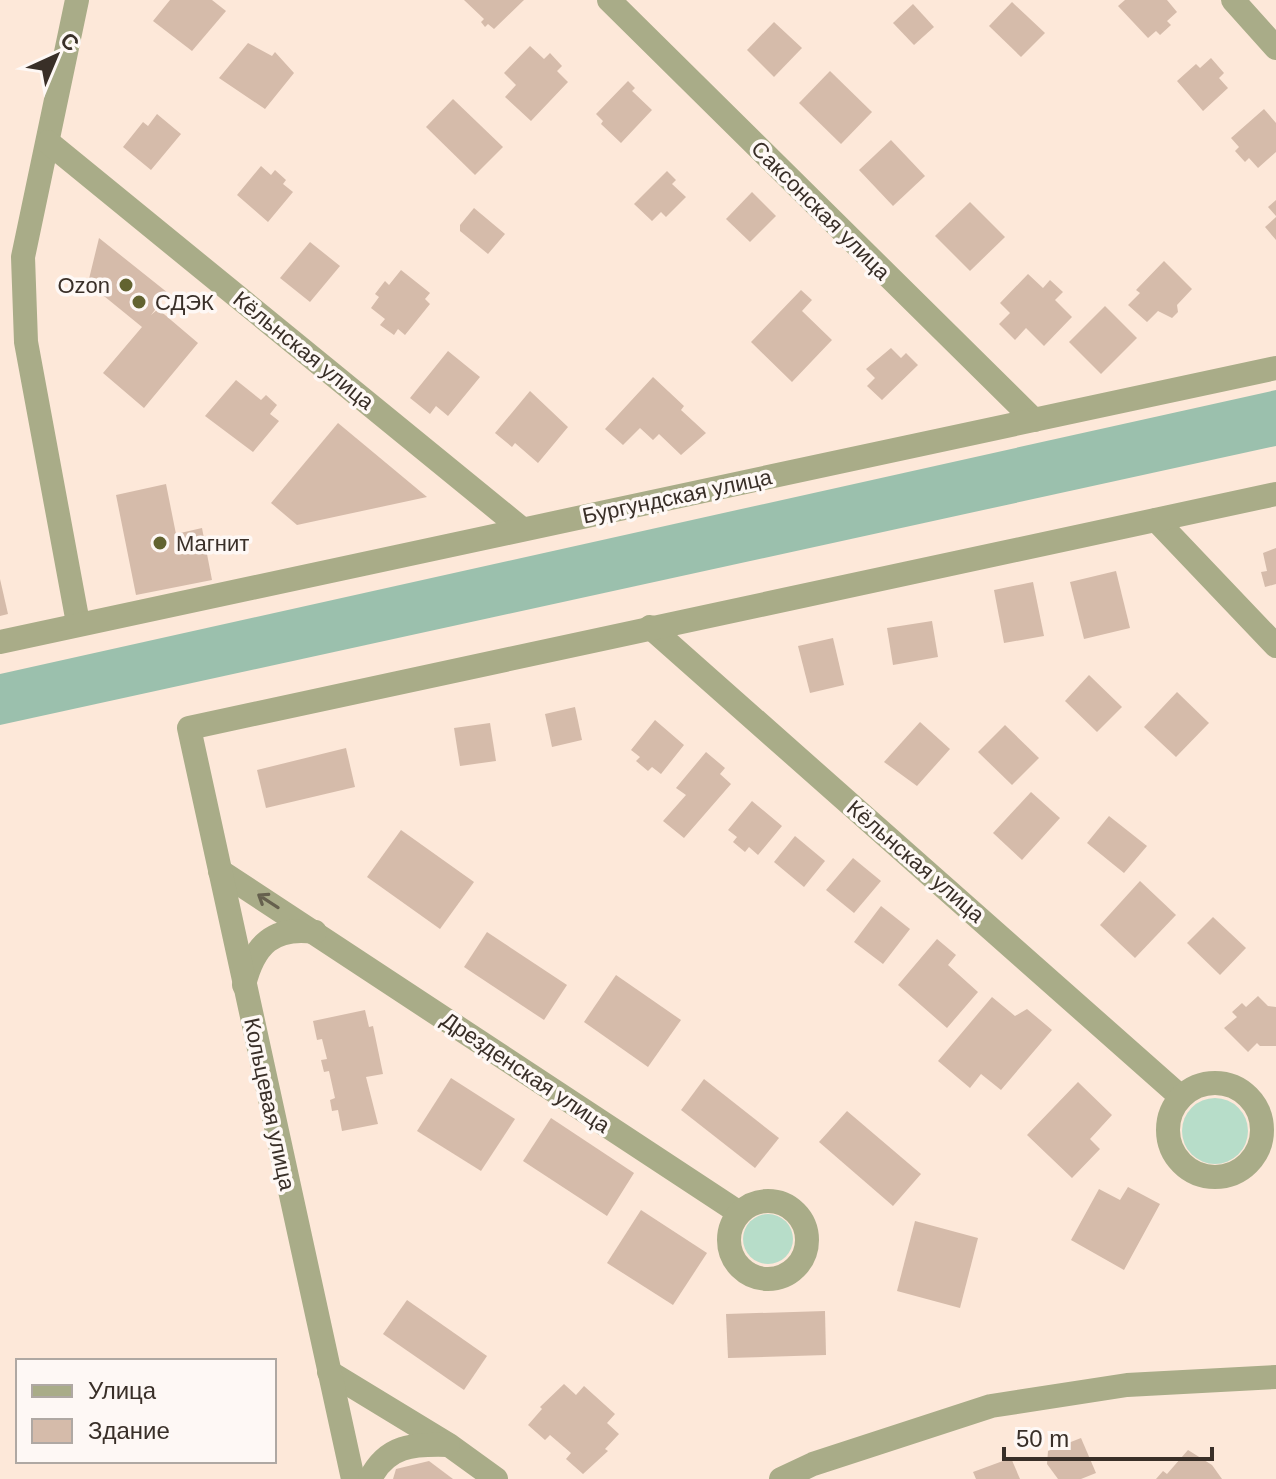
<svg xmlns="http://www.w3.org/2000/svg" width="1276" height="1479" viewBox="0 0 1276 1479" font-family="Arial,sans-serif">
<rect width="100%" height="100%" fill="#fde8d9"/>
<!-- green -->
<g fill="#b7ddc9">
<circle cx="1215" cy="1131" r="33"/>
<circle cx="768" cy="1239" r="25"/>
</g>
<!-- forest -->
<polygon fill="#9bc0ad" points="1276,390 1276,446 0,725 0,674"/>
<!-- building -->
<g fill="#d5bbaa">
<polygon points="170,0 212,0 226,11 192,51 153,21"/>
<polygon points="464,0 524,0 494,29 488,24 485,27 481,22 484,19"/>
<polygon points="1125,0 1167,0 1177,12 1167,21 1171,25 1160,35 1156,31 1148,38 1118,6"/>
<polygon points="1012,2 1045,33 1021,57 989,26"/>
<polygon points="913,4 934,27 914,45 893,23"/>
<polygon points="774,22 802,48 774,77 747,50"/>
<polygon points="248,43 272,56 275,52 294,73 265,109 219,78"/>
<polygon points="530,46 544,59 550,53 562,66 557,71 568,82 531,121 505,97 516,85 504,73"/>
<polygon points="1211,58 1224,73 1219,78 1228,88 1203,111 1177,81 1196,64 1200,68"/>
<polygon points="830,71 872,112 841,144 799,103"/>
<polygon points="628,81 635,88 632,91 652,110 621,143 601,124 603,121 596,114"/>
<polygon points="453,99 503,147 475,175 426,127"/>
<polygon points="1264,109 1276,123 1276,152 1258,168 1249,158 1245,162 1235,151 1239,147 1231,138"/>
<polygon points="157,114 181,134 151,170 123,147 143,122 148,126"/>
<polygon points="891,140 925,176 893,206 859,170"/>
<polygon points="261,166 271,175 275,170 286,180 283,184 293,192 268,222 237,195"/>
<polygon points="667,171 676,180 672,184 686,197 666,217 661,212 652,221 634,204"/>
<polygon points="752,192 776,216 750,242 726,219"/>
<polygon points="1276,200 1276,216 1268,207"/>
<polygon points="970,202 1005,237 970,271 935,236"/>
<polygon points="474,208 505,234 488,254 460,231 460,225"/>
<polygon points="1276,217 1276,240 1265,227"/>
<polygon points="99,238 168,293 151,315 158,309 198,343 144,408 103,373 142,327 88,283"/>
<polygon points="310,242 340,266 310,302 280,278"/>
<polygon points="1164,261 1192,289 1177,305 1178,312 1172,318 1158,311 1147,322 1128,305 1140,293 1136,290"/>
<polygon points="401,270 430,293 425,299 430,304 405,335 398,329 394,335 380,325 385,319 371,308 379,297 375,294 385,281 389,285"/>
<polygon points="1028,274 1043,288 1050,280 1063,292 1055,300 1072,317 1044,346 1026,328 1015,340 999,324 1010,313 1000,303"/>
<polygon points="801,290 812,300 802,311 832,340 792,382 751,342"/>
<polygon points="1105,306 1137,338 1101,374 1069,342"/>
<polygon points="891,348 901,358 906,353 918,365 882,400 867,386 875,378 866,369"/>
<polygon points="448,351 480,377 448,416 436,406 430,414 410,398"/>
<polygon points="653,377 684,406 681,410 706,433 681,455 659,434 653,440 640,428 623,445 605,429"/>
<polygon points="236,380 261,400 266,395 277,405 270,414 279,421 253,452 205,416"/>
<polygon points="530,391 568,427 538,463 515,443 512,447 495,433"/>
<polygon points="338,423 427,497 297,525 271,503"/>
<polygon points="166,484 176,534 202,528 212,580 136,595 116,495"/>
<polygon points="1276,548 1276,584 1265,587 1261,572 1267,571 1263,553"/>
<polygon points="1116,571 1130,628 1084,639 1070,582"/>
<polygon points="0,579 8,614 0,616"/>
<polygon points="1033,582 1044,636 1004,643 994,590"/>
<polygon points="932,621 938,657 893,665 887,628"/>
<polygon points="833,638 844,685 810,693 798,646"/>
<polygon points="1089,675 1122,707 1097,732 1065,701"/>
<polygon points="1177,692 1209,723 1176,757 1144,727"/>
<polygon points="575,707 582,740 552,747 545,714"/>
<polygon points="655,720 684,745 661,774 652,767 648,771 636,761 640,757 631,750"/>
<polygon points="920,722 950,749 917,786 884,762"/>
<polygon points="490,723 496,761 460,766 454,728"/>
<polygon points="1005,725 1039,758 1012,785 978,752"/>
<polygon points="346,748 355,787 266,808 257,770"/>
<polygon points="706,752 725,768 720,774 731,784 684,838 663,821 686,795 676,788"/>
<polygon points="1031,792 1060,818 1022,860 993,833"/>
<polygon points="752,801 782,826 758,855 749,847 745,852 733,842 737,837 728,830"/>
<polygon points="1109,816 1147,846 1124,873 1087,843"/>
<polygon points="401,830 474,882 440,929 367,877"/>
<polygon points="795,836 825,861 804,887 774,862"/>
<polygon points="853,858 881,881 854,913 826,890"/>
<polygon points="1140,881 1176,915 1135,958 1100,925"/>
<polygon points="881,906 910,929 883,964 854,942"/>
<polygon points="1213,917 1246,948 1220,975 1187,943"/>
<polygon points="487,932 567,985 544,1020 464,967"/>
<polygon points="937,939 956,955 948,965 978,992 947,1028 898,985"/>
<polygon points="616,975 681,1020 648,1067 584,1022"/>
<polygon points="1258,996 1268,1006 1276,1007 1276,1046 1260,1046 1257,1043 1248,1052 1224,1028 1237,1017 1232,1012 1242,1003 1246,1007"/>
<polygon points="992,997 1015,1016 1027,1009 1052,1030 1001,1090 981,1074 970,1088 938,1061"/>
<polygon points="365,1010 369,1027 373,1026 383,1074 366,1077 378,1124 342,1131 338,1110 332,1111 330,1100 335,1098 329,1071 324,1072 321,1060 327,1059 322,1039 317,1040 313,1021"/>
<polygon points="451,1078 515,1119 481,1171 417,1131"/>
<polygon points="704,1079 779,1138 755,1168 681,1110"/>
<polygon points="1078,1082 1112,1115 1090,1139 1100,1149 1072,1178 1027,1135"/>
<polygon points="847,1111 921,1174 893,1206 819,1142"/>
<polygon points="551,1118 634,1173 607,1216 523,1161"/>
<polygon points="1128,1187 1160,1204 1124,1270 1071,1240 1099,1189 1120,1200"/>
<polygon points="641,1210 707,1253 673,1305 607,1263"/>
<polygon points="915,1221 978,1238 960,1308 897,1291"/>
<polygon points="407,1300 487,1356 464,1390 383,1334"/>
<polygon points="825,1311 826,1355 728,1358 726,1314"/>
<polygon points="564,1384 576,1395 584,1386 615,1414 607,1423 619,1434 605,1449 608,1451 583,1474 566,1459 571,1453 550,1435 545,1440 528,1425 542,1409 540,1407"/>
<polygon points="1081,1438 1096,1473 1081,1479 1058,1479 1047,1464 1048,1451"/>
<polygon points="1188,1450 1212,1465 1222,1479 1156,1479 1163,1471 1167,1474"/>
<polygon points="1011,1458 1020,1479 976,1479 973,1472"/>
<polygon points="429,1461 453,1479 393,1479 396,1469"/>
</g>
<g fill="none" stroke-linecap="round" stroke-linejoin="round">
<!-- street -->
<g stroke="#a9ac88" stroke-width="24">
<polyline points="77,0 23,257 26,342 78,623"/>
<polyline points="609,0 1034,420"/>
<polyline points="1233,0 1276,48"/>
<polyline points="48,142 522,529"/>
<polyline points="1156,520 1276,646"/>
<polyline points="650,627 1181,1097"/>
<polyline points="0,642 1276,368"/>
<polyline points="220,871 738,1212"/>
<path d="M 244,985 C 254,945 273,926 315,932"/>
<circle cx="1215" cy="1130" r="47"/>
<circle cx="768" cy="1240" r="39"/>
<polyline points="329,1372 449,1445 496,1479"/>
<polyline points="353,1479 189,728 1276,494"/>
<path d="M 370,1479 C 387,1445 413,1444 448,1445"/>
<polyline points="781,1479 813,1464 991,1406 1127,1385 1276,1377"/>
</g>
</g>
<!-- one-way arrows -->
<defs><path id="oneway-shaft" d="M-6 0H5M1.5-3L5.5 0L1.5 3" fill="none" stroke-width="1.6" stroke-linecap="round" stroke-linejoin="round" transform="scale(2)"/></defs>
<use stroke="#66614e" href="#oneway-shaft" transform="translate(268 901) rotate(-147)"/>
<!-- markers -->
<g fill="#626330" stroke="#fef8f5" stroke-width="3">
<circle cx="126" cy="285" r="8"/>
<circle cx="139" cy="302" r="8"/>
<circle cx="160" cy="543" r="8"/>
</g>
<g text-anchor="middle" stroke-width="7" stroke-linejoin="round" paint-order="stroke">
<!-- street labels -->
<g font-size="22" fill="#392f28" stroke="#fef8f5">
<text transform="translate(821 210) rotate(45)" y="8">Саксонская улица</text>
<text transform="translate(304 350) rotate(39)" y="8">Кёльнская улица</text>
<text transform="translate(677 496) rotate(-12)" y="8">Бургундская улица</text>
<text transform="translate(916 861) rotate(41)" y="8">Кёльнская улица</text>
<text transform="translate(526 1072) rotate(34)" y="8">Дрезденская улица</text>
<text transform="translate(270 1104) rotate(78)" y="8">Кольцевая улица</text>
</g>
<!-- poi labels -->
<g font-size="22" fill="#392f28" stroke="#fef8f5" text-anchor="start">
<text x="110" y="293" text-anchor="end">Ozon</text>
<text x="155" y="310">СДЭК</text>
<text x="176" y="551">Магнит</text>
</g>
</g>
<!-- legend -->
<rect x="16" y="1359" width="260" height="104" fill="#fef8f5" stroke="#afa8a3" stroke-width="2"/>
<rect x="32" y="1385" width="40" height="12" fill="#a9ac88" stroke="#afa8a3" stroke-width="2"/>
<text x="88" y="1399" font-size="24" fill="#392f28">Улица</text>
<rect x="32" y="1419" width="40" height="24" fill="#d5bbaa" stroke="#afa8a3" stroke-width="2"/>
<text x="88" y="1439" font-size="24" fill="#392f28">Здание</text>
<!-- north arrow -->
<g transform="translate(56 56) rotate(44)" stroke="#fef8f5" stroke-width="6" paint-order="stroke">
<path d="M0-6L14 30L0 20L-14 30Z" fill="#392f28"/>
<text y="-12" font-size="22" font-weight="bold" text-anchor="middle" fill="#392f28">С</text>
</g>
<!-- scale -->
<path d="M1004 1447v12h208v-12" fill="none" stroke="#392f28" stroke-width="4"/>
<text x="1016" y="1447" font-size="24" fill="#392f28" stroke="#fef8f5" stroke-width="6" paint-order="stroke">50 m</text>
</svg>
